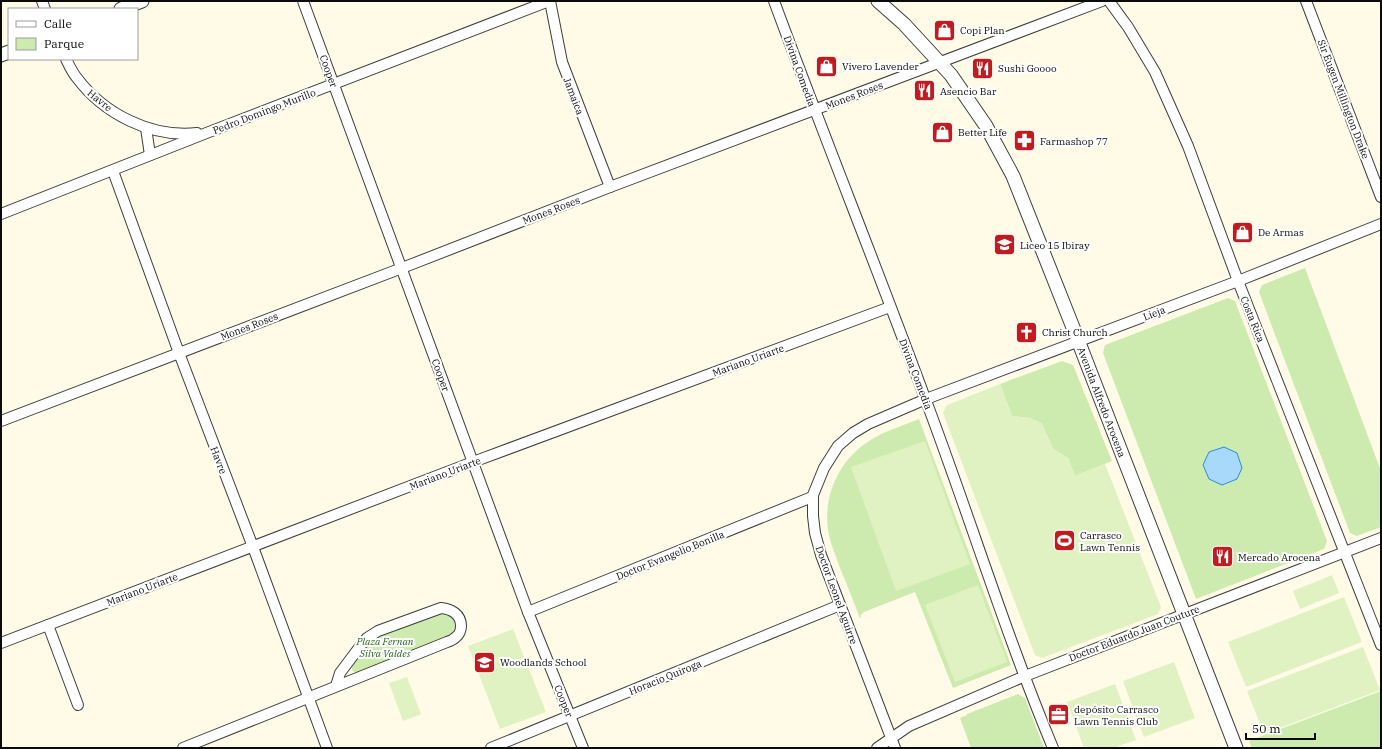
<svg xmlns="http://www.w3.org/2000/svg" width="1382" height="749" viewBox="0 0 1382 749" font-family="'IBM Plex Serif',serif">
<rect width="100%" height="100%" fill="#fffbe7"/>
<!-- green -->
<g fill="#cdebaf">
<polygon points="1305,268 1381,471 1381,527 1357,536 1350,533 1259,292 1262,285"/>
<polygon points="1228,298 1235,301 1327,541 1324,549 1196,599 1103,353 1105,345"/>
<polygon points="1062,361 1073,365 1112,461 1075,476 1068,458 1053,449 1042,424 1030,418 1012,416 1000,384"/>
<path d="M 919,419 L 1011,665 L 953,688 L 915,592 L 864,612 L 861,615 L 860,619 C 854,602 847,585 840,568 C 836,556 830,543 828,530 C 823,496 839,460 869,441 C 884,431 902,426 919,419 Z"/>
<polygon points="446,610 458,621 456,631 449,637 361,672 354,672 352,670 351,664 374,637"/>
<polygon points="1381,691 1381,748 1252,748 1249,741"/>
<polygon points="1018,694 1025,698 1044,748 971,748 960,718 967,715 967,714"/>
</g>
<!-- pitch -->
<g fill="#e0f2c1">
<polygon points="1000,384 1012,416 1030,418 1042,424 1053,449 1068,458 1075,476 1105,464 1161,607 1158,614 1042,658 1035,655 943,413 947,405"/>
<polygon points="925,441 970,564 896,591 851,467"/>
<polygon points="1332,575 1339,593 1300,609 1293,591"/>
<polygon points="978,585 1007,662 955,682 925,605"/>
<polygon points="1344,597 1362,642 1246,687 1228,642"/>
<polygon points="513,629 546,712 500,729 468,646"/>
<polygon points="1363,647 1380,690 1264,734 1247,691"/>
<polygon points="1174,662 1195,718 1144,737 1123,681"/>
<polygon points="407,677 421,714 403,721 389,683"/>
<polygon points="1115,684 1136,740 1113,748 1084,748 1067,702"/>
</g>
<!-- water -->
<polygon fill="#a8d9fa" stroke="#2a8dd6" points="1224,447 1237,453 1242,468 1237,479 1222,485 1209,479 1203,465 1209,452"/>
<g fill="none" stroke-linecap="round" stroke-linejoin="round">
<defs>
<g id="minor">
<polyline points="42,1 45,9"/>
<polyline points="303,1 528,612 583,748"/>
<polyline points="550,1 562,62 610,187"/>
<path d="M 774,1 C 823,134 876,265 925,398 C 969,514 1005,633 1053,748"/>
<polyline points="1109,1 1128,27 1155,72 1188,146 1238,281 1381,645"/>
<polyline points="1306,1 1381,197"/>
<path d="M 66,59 C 69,65 72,72 77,78 C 104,114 151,138 197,133"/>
<polyline points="146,128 150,155"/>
<polyline points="113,171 179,353 253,547 327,748"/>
<polyline points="1,214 209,132 549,1"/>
<polyline points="1,421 402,268 610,187 1102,1"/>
<polyline points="528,612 812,497"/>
<polyline points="48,625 78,705"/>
<polyline points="1,643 473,462 890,307"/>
<path d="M 183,748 L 447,642 C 450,641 454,639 456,637 C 459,635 461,630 461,626 C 461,614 451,609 441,608 L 378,631 L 367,638 L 361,645 L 340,673 L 336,686"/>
<polyline points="491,748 840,605"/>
<polyline points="877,748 909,726 1025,676 1381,538"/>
<polyline points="895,748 821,555 815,533 813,516 813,495 824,468 838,446 853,433 868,424 926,399 1238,281 1381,224"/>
</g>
<g id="tertiary">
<polyline points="878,1 904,24 951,75 986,126 1013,176 1074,330 1236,748"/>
<polyline points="121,9 142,1"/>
<polyline points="1,55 9,52"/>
</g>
</defs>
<!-- minor casing -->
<use href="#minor" stroke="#3d3d3d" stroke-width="12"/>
<!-- tertiary casing -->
<use href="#tertiary" stroke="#3d3d3d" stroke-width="15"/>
<!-- minor -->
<use href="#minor" stroke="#fff" stroke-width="10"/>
<!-- tertiary -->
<use href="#tertiary" stroke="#fff" stroke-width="13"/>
</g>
<!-- icons -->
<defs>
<symbol id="shop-square" viewBox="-11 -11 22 22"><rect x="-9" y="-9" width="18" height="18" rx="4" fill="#c21a1e" stroke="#fff"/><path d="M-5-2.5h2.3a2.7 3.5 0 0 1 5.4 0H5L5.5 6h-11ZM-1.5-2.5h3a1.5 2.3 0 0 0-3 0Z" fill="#fff"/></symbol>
<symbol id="restaurant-square" viewBox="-11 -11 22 22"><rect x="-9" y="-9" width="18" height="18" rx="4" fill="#c21a1e" stroke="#fff"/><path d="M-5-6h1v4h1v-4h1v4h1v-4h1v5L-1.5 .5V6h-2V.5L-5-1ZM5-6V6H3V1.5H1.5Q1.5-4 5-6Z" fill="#fff"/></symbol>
<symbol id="pharmacy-square" viewBox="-11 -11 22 22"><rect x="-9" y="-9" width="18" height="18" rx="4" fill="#c21a1e" stroke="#fff"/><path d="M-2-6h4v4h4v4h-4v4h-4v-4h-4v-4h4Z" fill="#fff"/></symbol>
<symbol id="school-square" viewBox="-11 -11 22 22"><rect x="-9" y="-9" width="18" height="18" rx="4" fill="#c21a1e" stroke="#fff"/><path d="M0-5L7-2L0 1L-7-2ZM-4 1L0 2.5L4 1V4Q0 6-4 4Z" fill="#fff"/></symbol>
<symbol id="church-square" viewBox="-11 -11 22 22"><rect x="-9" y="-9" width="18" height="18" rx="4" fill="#c21a1e" stroke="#fff"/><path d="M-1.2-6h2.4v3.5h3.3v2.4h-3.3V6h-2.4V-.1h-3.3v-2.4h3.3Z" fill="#fff"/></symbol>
<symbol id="stadium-square" viewBox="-11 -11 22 22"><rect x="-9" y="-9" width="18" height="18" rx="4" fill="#c21a1e" stroke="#fff"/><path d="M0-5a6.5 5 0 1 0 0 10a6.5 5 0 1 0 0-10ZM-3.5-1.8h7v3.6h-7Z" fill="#fff"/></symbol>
<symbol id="office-square" viewBox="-11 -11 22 22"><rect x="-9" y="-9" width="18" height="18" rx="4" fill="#c21a1e" stroke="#fff"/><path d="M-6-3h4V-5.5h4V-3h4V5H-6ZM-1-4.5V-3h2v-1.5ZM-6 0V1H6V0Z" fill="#fff"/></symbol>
</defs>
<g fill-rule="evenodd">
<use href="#shop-square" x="932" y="18" width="25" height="25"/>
<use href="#shop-square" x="814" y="54" width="25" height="25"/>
<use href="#restaurant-square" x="970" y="56" width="25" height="25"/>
<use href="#restaurant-square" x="912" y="78" width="25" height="25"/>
<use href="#shop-square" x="930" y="120" width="25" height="25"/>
<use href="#pharmacy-square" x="1012" y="128" width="25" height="25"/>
<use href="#shop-square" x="1230" y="220" width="25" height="25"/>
<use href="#school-square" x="992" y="232" width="25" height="25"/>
<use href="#church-square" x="1014" y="320" width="25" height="25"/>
<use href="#stadium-square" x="1052" y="528" width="25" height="25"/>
<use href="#restaurant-square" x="1210" y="544" width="25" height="25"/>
<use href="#school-square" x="472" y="650" width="25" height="25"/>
<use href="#office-square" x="1046" y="702" width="25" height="25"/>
</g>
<g text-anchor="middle" stroke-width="4" stroke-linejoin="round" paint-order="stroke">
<!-- poi labels -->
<g font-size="10" fill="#0a0a0a" stroke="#fff" text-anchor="start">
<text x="960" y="34">Copi Plan</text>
<text x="842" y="70">Vivero Lavender</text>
<text x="998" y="72">Sushi Goooo</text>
<text x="940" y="95">Asencio Bar</text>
<text x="958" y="136">Better Life</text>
<text x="1040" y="145">Farmashop 77</text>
<text x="1258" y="236">De Armas</text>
<text x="1020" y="249">Liceo 15 Ibiray</text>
<text x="1042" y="336">Christ Church</text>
<text x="1080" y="539">Carrasco<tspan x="1080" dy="12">Lawn Tennis</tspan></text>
<text x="1238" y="561">Mercado Arocena</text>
<text x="500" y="666">Woodlands School</text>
<text x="1074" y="713">depósito Carrasco<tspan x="1074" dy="12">Lawn Tennis Club</tspan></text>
</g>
<!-- street labels -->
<g font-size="10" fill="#0a0a0a" stroke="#fff">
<text transform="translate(329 71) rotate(70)" y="4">Cooper</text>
<text transform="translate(800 71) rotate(70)" y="4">Divina Comedia</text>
<text transform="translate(854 95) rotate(-21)" y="4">Mones Roses</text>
<text transform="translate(574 96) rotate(69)" y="4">Jamaica</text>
<text transform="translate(1344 99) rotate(69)" y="4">Sir Eugen Millington Drake</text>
<text transform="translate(100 100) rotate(39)" y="4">Havre</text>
<text transform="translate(264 111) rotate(-21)" y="4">Pedro Domingo Murillo</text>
<text transform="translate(551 210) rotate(-21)" y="4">Mones Roses</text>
<text transform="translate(1154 313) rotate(-21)" y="4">Lieja</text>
<text transform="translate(1253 319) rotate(68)" y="4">Costa Rica</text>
<text transform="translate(249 326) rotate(-21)" y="4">Mones Roses</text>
<text transform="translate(748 360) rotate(-20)" y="4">Mariano Uriarte</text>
<text transform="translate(916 374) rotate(69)" y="4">Divina Comedia</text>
<text transform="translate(441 375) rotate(70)" y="4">Cooper</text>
<text transform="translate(1102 402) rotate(69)" y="4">Avenida Alfredo Arocena</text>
<text transform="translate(219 460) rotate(69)" y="4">Havre</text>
<text transform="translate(445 473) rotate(-21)" y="4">Mariano Uriarte</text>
<text transform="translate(670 555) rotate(-22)" y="4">Doctor Evangelio Bonilla</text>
<text transform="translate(142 589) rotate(-21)" y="4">Mariano Uriarte</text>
<text transform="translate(837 595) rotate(70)" y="4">Doctor Leonel Aguirre</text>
<text transform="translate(1134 633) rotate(-21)" y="4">Doctor Eduardo Juan Couture</text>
<text transform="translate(665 677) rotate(-22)" y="4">Horacio Quiroga</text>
<text transform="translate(564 701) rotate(68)" y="4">Cooper</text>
</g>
<!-- park labels -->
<g font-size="10" font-style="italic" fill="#266418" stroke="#fff">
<text x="385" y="645">Plaza Fernan<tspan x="385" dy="12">Silva Valdes</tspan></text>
</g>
</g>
<!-- border -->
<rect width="1382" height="749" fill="none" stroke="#0a0a0a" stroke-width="4"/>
<!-- legend -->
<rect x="8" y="8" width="130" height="52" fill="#ffffff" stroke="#9d9d9d"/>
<rect x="16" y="21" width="20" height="6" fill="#ffffff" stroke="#9d9d9d"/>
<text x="44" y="28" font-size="12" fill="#0a0a0a">Calle</text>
<rect x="16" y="38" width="20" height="12" fill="#cdebaf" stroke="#9d9d9d"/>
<text x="44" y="48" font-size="12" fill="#0a0a0a">Parque</text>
<!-- scale -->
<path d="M1246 733v6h69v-6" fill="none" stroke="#0a0a0a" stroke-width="2"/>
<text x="1252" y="733" font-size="12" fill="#0a0a0a" stroke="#ffffff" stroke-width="3" paint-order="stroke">50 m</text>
</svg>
